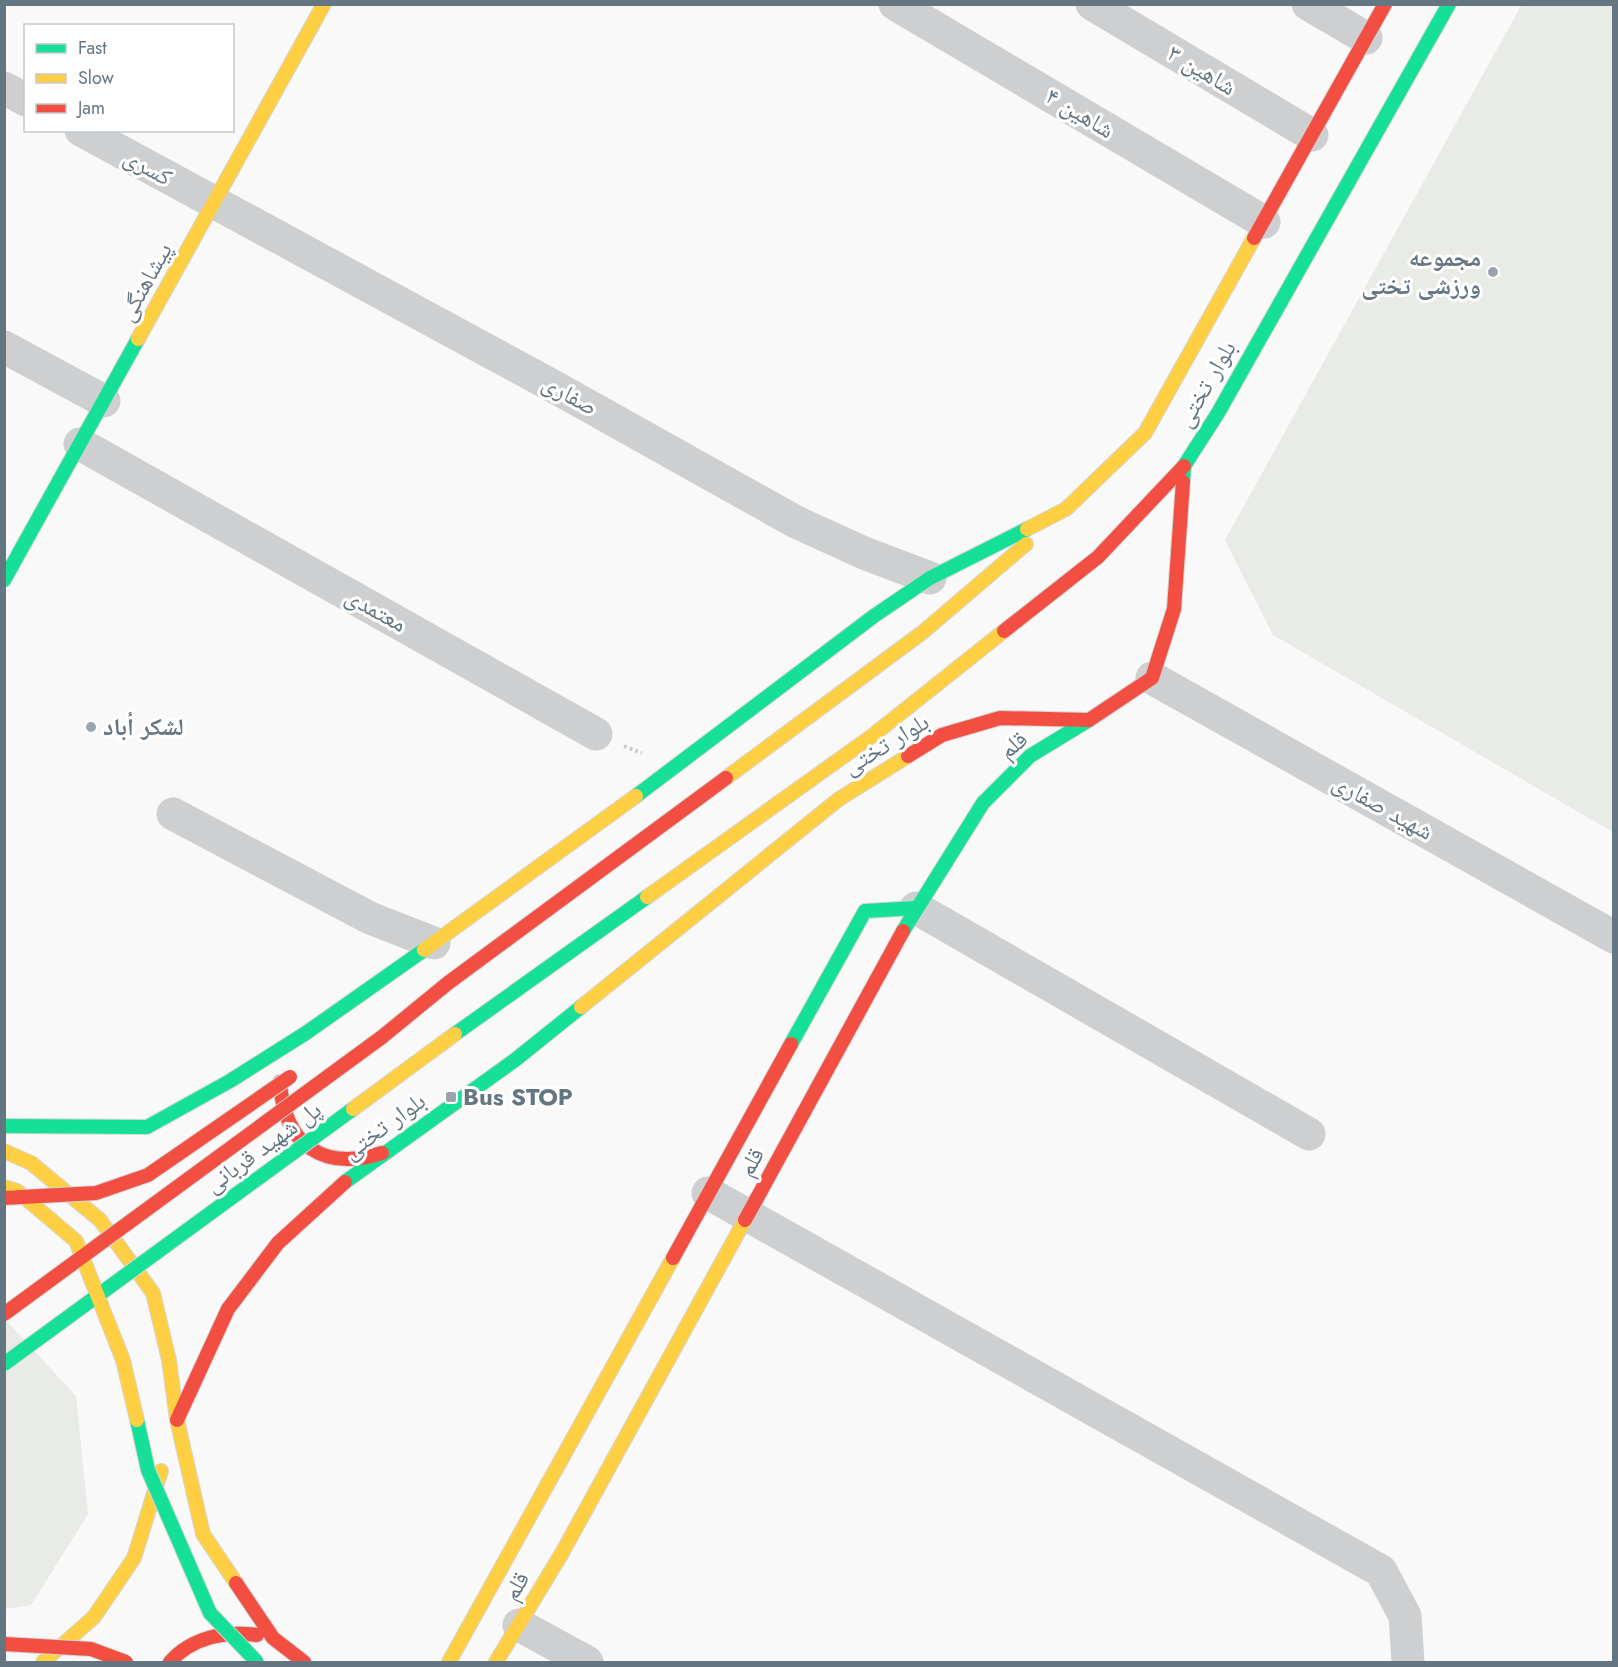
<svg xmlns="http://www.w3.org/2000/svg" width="1618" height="1667" viewBox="0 0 1618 1667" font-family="Jost,'Noto Naskh Arabic',sans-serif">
<rect width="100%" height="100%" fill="#f9f9f9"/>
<!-- green -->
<g fill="#e8ebe6">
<polygon points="1522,4 1613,5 1613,832 1273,635 1225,540"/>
<polygon points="4,1318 76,1396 88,1514 31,1605 5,1609"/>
</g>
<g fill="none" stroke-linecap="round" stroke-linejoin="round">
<defs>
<g id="fast">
<polyline points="1183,482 1184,466 1218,413 1449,4"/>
<polyline points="4,580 138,339"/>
<polyline points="636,796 874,616 930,578 1027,529"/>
<polyline points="903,931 983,803 1030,756 1089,720"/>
<polyline points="455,1034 647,897"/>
<polyline points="791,1044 865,911 916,908"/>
<polyline points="4,1126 147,1127 230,1081 306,1033 424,950"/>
<polyline points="345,1182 515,1060 581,1007"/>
</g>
<g id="slow">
<polyline points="138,339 324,4"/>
<polyline points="1027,529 1066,509 1145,433 1254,238"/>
<polyline points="726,778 923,632 1026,544"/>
<polyline points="647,897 872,736 1004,631"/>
<polyline points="424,950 636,796"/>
<polyline points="581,1007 839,799 908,756"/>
<polyline points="4,1151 31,1163 100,1220 153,1293 169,1360 177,1420 203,1534 236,1583"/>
<polyline points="43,1662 94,1617 134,1558 161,1471"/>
<polyline points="449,1662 673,1258"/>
<polyline points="496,1662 562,1553 745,1220"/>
</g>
<g id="jam">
<polyline points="1254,238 1385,4"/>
<polyline points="1004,631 1098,557 1184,466"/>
<polyline points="908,756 942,735 1000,718 1089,720 1152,678 1174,609 1183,482"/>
<polyline points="448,983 726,778"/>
<path d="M 280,1082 C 284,1144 322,1172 382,1153"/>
<polyline points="745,1220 903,931"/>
<polyline points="673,1258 791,1044"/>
<polyline points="177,1420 228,1309 278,1243 345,1182"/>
<polyline points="236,1583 273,1638 304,1662"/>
<path d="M 170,1662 C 192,1637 225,1631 257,1635"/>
</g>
</defs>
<!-- fast casing -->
<use href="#fast" stroke="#d5d6d7" stroke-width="16"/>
<!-- slow casing -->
<use href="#slow" stroke="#d5d6d7" stroke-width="16"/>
<!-- jam casing -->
<use href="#jam" stroke="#d5d6d7" stroke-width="16"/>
<!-- path -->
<polyline stroke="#cbcccd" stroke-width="4" stroke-dasharray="3 3" stroke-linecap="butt" points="624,746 642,753"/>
<!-- street -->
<g stroke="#cecfd0" stroke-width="33">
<polyline points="895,4 1264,222"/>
<polyline points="1092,4 1312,135"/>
<polyline points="1308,4 1366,38"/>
<polyline points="4,88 26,100"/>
<polyline points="81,130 551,385 796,522 864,553 930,578"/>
<polyline points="4,347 104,401"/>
<polyline points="80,444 596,734"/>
<polyline points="1152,678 1614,937"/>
<polyline points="173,814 370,918 434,943"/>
<polyline points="916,908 1309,1134"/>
<polyline points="708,1193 1381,1571 1405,1616 1408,1662"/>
<polyline points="519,1625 587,1662"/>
</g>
<!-- fast -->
<use href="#fast" stroke="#16e098" stroke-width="14"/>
<!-- slow -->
<use href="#slow" stroke="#ffcf43" stroke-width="14"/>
<!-- jam -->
<use href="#jam" stroke="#f24e42" stroke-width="14"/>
<defs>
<g id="fast-bridge">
<polyline points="4,1364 353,1109"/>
<polyline points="137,1420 148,1470 210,1613 257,1662"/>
</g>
<g id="slow-bridge">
<polyline points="353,1109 455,1034"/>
<polyline points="4,1187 17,1191 76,1241 123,1360 137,1420"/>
</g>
<g id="jam-bridge">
<polyline points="4,1198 96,1193 148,1175 290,1077"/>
<polyline points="4,1314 382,1037 448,983"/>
<polyline points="4,1644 91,1649 126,1662"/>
</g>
</defs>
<!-- fast-bridge casing -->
<use href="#fast-bridge" stroke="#d5d6d7" stroke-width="16" stroke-linecap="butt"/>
<!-- slow-bridge casing -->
<use href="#slow-bridge" stroke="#d5d6d7" stroke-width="16" stroke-linecap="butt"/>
<!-- jam-bridge casing -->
<use href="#jam-bridge" stroke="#d5d6d7" stroke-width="16" stroke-linecap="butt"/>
<!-- fast-bridge -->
<use href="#fast-bridge" stroke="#16e098" stroke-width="14"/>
<!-- slow-bridge -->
<use href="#slow-bridge" stroke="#ffcf43" stroke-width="14"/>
<!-- jam-bridge -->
<use href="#jam-bridge" stroke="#f24e42" stroke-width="14"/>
</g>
<!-- markers -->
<g fill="#99a4ac" stroke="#fff" stroke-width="2">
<circle cx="1493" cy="272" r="6"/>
<circle cx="91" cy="727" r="6"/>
<rect x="445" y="1091" width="12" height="12" rx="3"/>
</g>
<g text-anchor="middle" stroke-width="6" stroke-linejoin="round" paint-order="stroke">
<!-- street labels -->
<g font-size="24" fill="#657683" stroke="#fff">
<text transform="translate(1202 70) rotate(31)" y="8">شاهین ۳</text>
<text transform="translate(1080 113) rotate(31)" y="8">شاهین ۴</text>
<text transform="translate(148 167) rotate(29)" y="8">کسری</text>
<text transform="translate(145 282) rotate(-61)" y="8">پیشاهنگی</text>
<text transform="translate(1206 384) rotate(-60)" y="8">بلوار تختی</text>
<text transform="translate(570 395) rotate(29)" y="8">صفاری</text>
<text transform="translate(376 610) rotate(29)" y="8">معتمدی</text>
<text transform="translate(886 744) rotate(-31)" y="8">بلوار تختی</text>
<text transform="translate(1013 745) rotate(-40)" y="8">قلم</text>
<text transform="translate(1383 807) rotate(29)" y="8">شهید صفاری</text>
<text transform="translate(384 1126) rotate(-36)" y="8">بلوار تختی</text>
<text transform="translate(263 1147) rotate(-36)" y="8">پل شهید قربانی</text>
<text transform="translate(751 1162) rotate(-61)" y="8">قلم</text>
<text transform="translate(516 1586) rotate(-59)" y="8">قلم</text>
</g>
<!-- poi labels -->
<g font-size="24" font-weight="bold" fill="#657683" stroke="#fff" text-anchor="start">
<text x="1481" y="266" text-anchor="end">مجموعه<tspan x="1481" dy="28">ورزشی تختی</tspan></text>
<text x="103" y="735">لشكر أباد</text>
<text x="463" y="1105">Bus STOP</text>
</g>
</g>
<!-- border -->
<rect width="1618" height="1667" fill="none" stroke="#657683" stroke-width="12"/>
<!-- legend -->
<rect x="24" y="24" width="210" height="108" fill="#ffffff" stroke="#c1c8cd" stroke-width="1.5"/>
<rect x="36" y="44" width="30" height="9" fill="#16e098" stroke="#c1c8cd" stroke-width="1.5"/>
<text x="78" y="54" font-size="18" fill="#657683">Fast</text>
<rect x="36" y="74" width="30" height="9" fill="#ffcf43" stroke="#c1c8cd" stroke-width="1.5"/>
<text x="78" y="84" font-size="18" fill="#657683">Slow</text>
<rect x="36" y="104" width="30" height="9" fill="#f24e42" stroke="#c1c8cd" stroke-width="1.5"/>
<text x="78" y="114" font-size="18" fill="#657683">Jam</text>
</svg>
